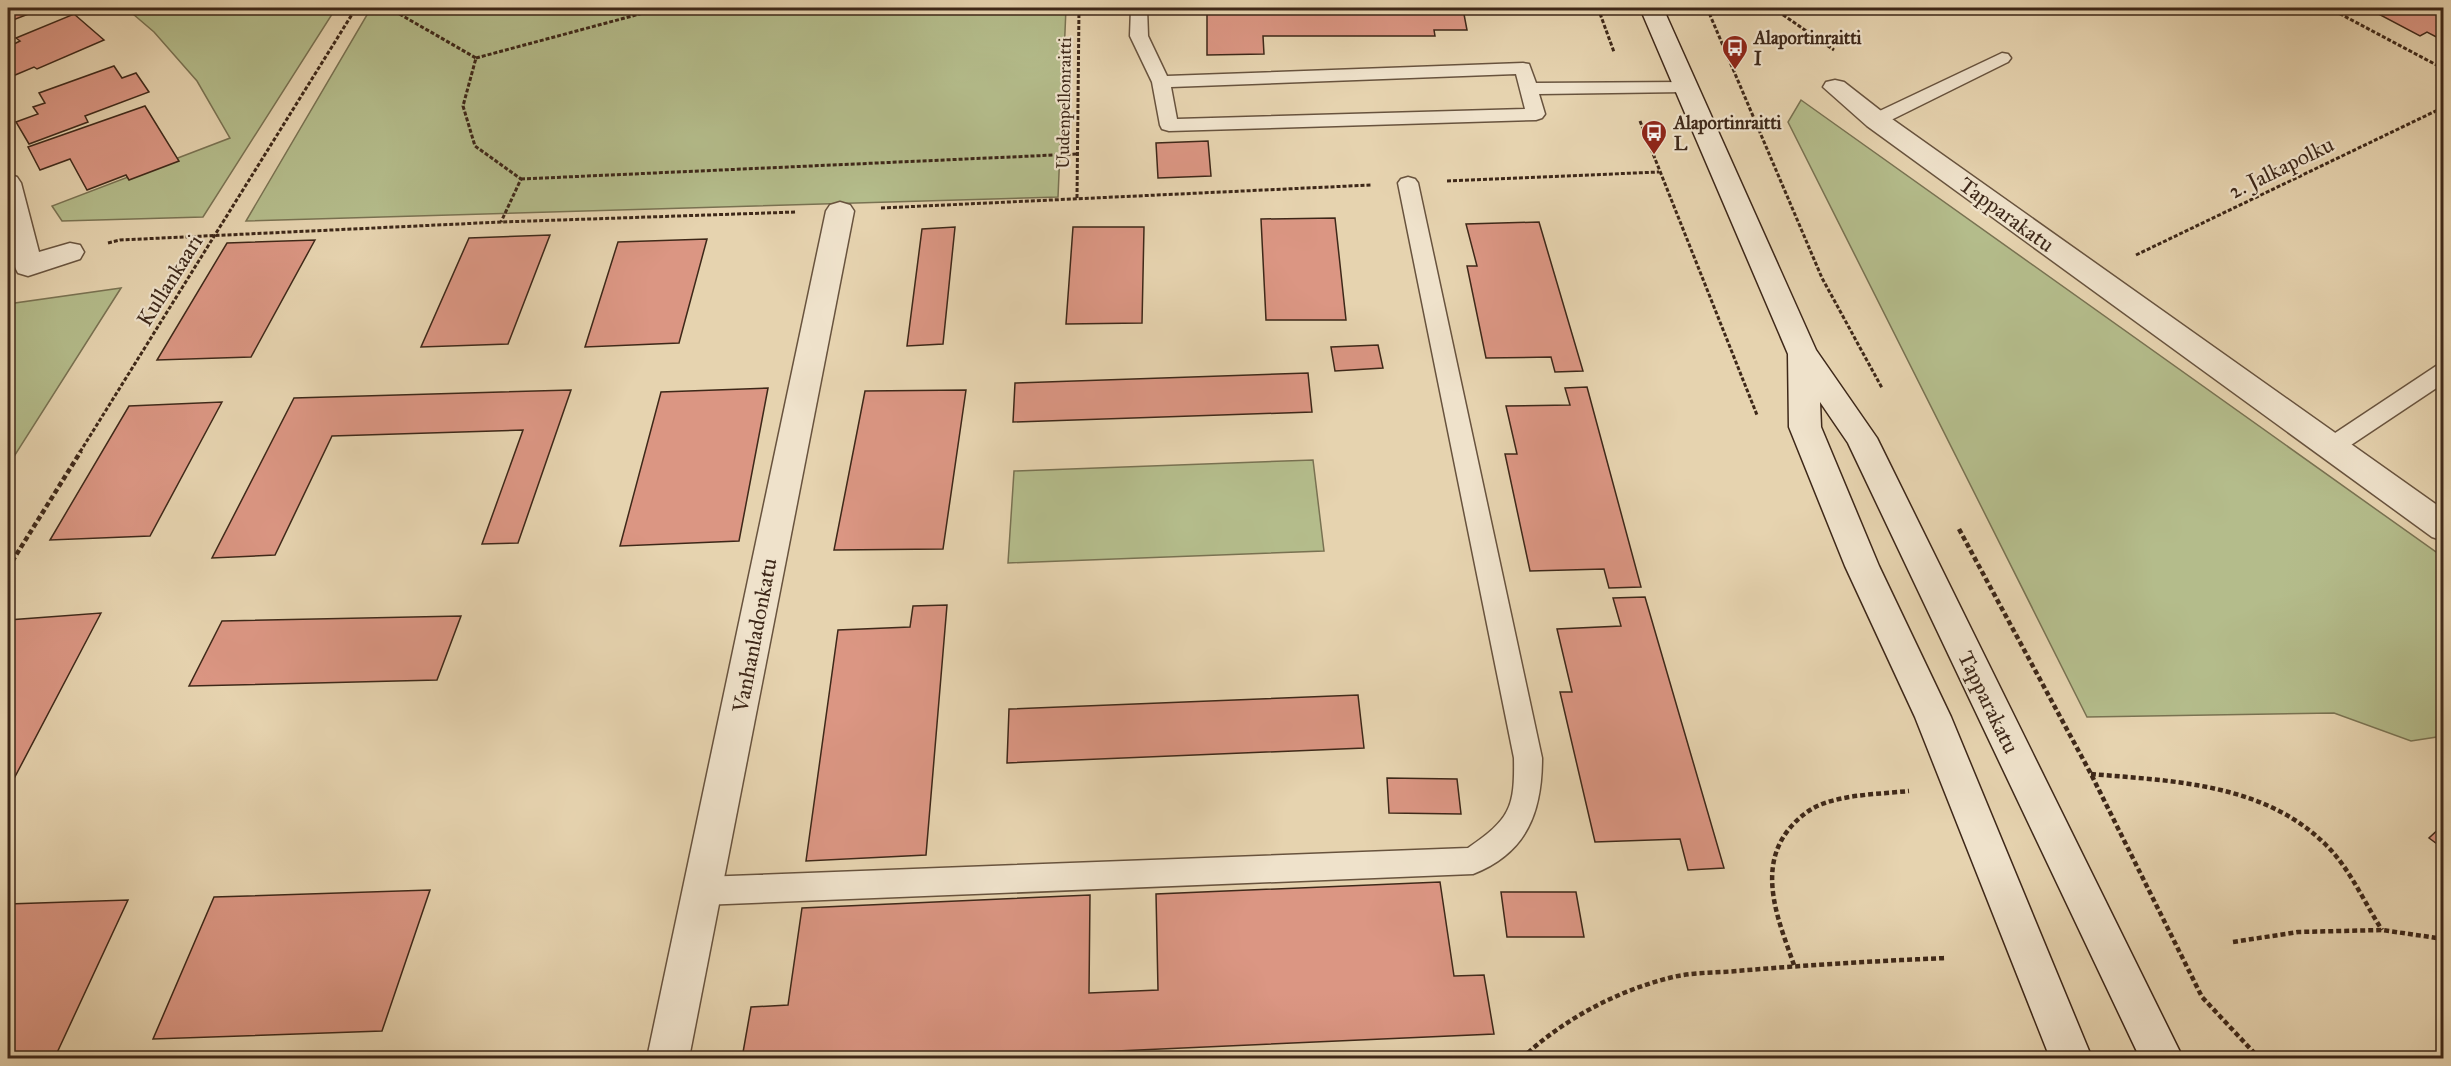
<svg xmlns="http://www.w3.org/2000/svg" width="2451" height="1066" viewBox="0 0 2451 1066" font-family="'IM FELL Great Primer',serif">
<rect width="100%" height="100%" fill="#e6d3af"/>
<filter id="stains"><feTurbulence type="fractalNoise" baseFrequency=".00333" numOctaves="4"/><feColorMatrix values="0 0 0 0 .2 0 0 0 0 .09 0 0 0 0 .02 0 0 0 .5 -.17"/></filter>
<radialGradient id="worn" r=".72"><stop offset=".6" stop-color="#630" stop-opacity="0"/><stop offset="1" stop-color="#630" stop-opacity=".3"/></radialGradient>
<!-- green -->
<g fill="#b4bc8b" stroke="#797252" stroke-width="1.5">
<polygon points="126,8 336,8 203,217 62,221 52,206 230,138 197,81 154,32"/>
<polygon points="371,8 1066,8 1058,197 246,221"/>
<polygon points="1801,100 2443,557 2443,736 2411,741 2334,713 2087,717 1788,122"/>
<polygon points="121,288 8,466 8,304"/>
<polygon points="1313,460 1324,551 1008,563 1014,471"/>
</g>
<!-- building -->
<g fill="#db9683" stroke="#3e2819" stroke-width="1.5">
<polygon points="8,8 44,8 8,22"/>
<polygon points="1221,8 1508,8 1463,9 1467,30 1434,30 1435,36 1263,36 1264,54 1207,55 1207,9"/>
<polygon points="2373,8 2444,8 2444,41 2427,32 2420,36 2369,9"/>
<polygon points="74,14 104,40 37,69 34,67 8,78 8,57 11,55 8,51 8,47 20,41 16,38"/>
<polygon points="114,66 122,78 136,73 149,92 85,116 88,122 29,144 16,122 38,114 33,107 45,103 39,93"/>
<polygon points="145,106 179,161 129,180 126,175 87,190 70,159 40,170 28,147"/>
<polygon points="1208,141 1211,176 1158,178 1156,143"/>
<polygon points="1335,218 1346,320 1266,320 1261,219"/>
<polygon points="1539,222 1583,371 1555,372 1551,357 1486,358 1467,266 1477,266 1466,224"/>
<polygon points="955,227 943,344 907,346 922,229"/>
<polygon points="1073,227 1144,227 1142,323 1066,324"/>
<polygon points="550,235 508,344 421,347 469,238"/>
<polygon points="707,239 679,343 585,347 618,242"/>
<polygon points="315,240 251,357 157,360 227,243"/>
<polygon points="1378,345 1383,368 1335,371 1331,347"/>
<polygon points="1308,373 1312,412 1013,422 1015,383"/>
<polygon points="1587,387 1641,587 1609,588 1604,569 1530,571 1505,454 1517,454 1506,406 1570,405 1565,388"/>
<polygon points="768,388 739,541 620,546 661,392"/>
<polygon points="571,390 518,543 482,544 523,430 332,436 275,555 212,558 294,398"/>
<polygon points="966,390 943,549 834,550 865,391"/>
<polygon points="222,402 150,536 50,540 129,406"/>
<polygon points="1645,597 1724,868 1688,870 1680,839 1595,842 1560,692 1572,692 1557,629 1621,626 1613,598"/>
<polygon points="947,605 926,855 806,861 838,630 910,627 913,606"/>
<polygon points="101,613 8,790 8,620"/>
<polygon points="461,616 437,680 189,686 222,621"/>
<polygon points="1358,695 1364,748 1007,763 1009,709"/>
<polygon points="1387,778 1457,779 1461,814 1389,813"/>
<polygon points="2443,825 2444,826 2444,849 2429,838"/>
<polygon points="1440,882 1454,976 1484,975 1494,1034 958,1058 742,1058 751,1007 788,1005 802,908 1090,895 1089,993 1158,990 1156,894"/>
<polygon points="430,890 382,1031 153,1039 214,897"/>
<polygon points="1501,892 1576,892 1584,937 1507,937"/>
<polygon points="128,900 55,1057 8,1058 8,904"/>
</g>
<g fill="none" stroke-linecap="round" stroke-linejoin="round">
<defs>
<g id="lane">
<path d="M 1131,8 L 1147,8 L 1148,36 L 1167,76 L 1523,63 L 1529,64 L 1536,83 L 1685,82 L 1691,83 L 1694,87 L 1691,91 L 1685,92 L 1539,94 L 1545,114 L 1542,118 L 1536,120 L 1169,131 L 1162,129 L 1160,125 L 1152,82 L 1130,36 ZM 1516,74 L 1525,109 L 1177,119 L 1171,87 Z"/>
<polygon points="2002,53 2008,54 2011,58 2008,62 1883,124 1869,124 1867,120 1869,116"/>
<path d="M 1408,177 L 1415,179 L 1418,183 L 1542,758 C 1542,812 1527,853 1473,874 L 702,905 L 692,901 L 688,891 L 692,881 L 702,877 L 1468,848 C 1510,819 1515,808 1514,758 L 1398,183 L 1401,179 Z"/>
<polygon points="2444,364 2444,383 2339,453 2331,456 2323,453 2320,447 2323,441 2436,366"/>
</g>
<g id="street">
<polygon points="1835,80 1844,82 1885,114 2444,510 2444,541 2432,537 1867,126 1823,87 1826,82"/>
<path d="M 8,174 L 17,177 L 21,183 L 39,252 L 70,243 L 80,245 L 84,252 L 80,259 L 28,276 L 18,273 C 4,249 5,201 8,174 Z"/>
<polygon points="840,202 850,205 854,211 689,1058 647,1058 826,211 830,205"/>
</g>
<polygon id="secondary" points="1640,8 1663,8 1816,350 1877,438 2183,1058 2140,1058 1848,443 1820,402 1821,427 1879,566 1951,717 2092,1058 2050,1058 1915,717 1845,566 1789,427 1788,354"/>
</defs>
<!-- lane casing -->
<use href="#lane" stroke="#68533e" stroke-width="3"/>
<!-- street casing -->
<use href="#street" stroke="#68533e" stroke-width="3"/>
<!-- secondary casing -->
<use href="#secondary" stroke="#3e2819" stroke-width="3"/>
<!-- path-far1 -->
<g stroke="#3e2819" stroke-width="3" stroke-dasharray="4 2" stroke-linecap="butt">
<polyline points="389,8 476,58 463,106 475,146 521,179 501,222"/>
<polyline points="1598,8 1614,52"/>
<polyline points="1707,8 1822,278 1882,388"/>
<polyline points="1773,8 1834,50"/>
<polyline points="2329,8 2444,69"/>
<polyline points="476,58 662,8"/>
<polyline points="1640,121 1757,415"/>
<polyline points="521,179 1077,154"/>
<polyline points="1447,181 1659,172"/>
<polyline points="1077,198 1079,8"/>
<polyline points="881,208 1371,185"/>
<polyline points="108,243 120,240 501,222 796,212"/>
<polyline points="2136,255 2444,107"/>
<polyline points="8,315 13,302"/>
<polyline points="80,452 356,8"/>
</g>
<!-- path -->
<g stroke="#3e2819" stroke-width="4.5" stroke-dasharray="5 3" stroke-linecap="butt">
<polyline points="1959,529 2091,774 2202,997 2259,1058"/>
<polyline points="8,568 81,451"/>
<path d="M 2091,774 C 2173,781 2265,783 2327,846 C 2350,869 2364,902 2382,930"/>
<polyline points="2233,942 2298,932 2382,930 2444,939"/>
<path d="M 1794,965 C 1779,922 1756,870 1789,829 C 1798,818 1809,809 1822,804 C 1849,794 1881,794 1909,791"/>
<path d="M 1522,1058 C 1563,1020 1614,992 1669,978 C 1691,972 1714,973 1737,971 C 1806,965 1876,961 1946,958"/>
</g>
<!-- lane -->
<use href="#lane" fill="#efe2cb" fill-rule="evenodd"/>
<!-- street -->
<use href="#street" fill="#efe2cb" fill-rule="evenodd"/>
<!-- secondary -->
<use href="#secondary" fill="#efe2cb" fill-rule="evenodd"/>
</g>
<!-- icons -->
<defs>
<symbol id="bus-pin" viewBox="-11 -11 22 30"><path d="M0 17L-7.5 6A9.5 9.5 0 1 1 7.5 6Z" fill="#8f2418" stroke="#efe2cb"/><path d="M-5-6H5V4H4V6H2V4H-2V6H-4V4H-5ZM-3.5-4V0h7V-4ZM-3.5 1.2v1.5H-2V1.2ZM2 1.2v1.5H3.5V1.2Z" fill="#fff"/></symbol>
</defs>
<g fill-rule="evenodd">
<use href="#bus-pin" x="1720" y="33" width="30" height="40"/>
<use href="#bus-pin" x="1639" y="118" width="30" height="40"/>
</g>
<g text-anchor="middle" stroke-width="4.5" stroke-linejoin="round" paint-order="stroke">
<!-- far-poi labels -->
<g font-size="18" font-weight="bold" fill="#3e2819" stroke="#efe2cb" text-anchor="start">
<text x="1754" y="44">Alaportinraitti<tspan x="1754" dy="21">I</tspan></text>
<text x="1674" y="129">Alaportinraitti<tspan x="1674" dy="21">L</tspan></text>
</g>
<!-- far-street labels -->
<g font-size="18" fill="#3e2819" stroke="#efe2cb">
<text transform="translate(1064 103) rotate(-89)" y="6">Uudenpellonraitti</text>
</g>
<!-- street labels -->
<g font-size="22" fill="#3e2819" stroke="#efe2cb">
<text transform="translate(2281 167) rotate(-26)" y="8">2. Jalkapolku</text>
<text transform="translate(2007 214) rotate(36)" y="8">Tapparakatu</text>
<text transform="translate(169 280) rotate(-58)" y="8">Kullankaari</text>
<text transform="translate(754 635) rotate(-79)" y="8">Vanhanladonkatu</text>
<text transform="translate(1989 702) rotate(64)" y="8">Tapparakatu</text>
</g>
</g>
<!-- margin -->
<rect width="2451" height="1066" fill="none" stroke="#e6d3af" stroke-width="30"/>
<rect x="9" y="9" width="2433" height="1048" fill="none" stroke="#3e2819" stroke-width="3"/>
<rect x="15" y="15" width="2421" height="1036" fill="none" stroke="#3e2819" stroke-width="1.5"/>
<rect width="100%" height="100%" filter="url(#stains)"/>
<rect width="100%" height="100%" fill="url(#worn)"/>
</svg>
